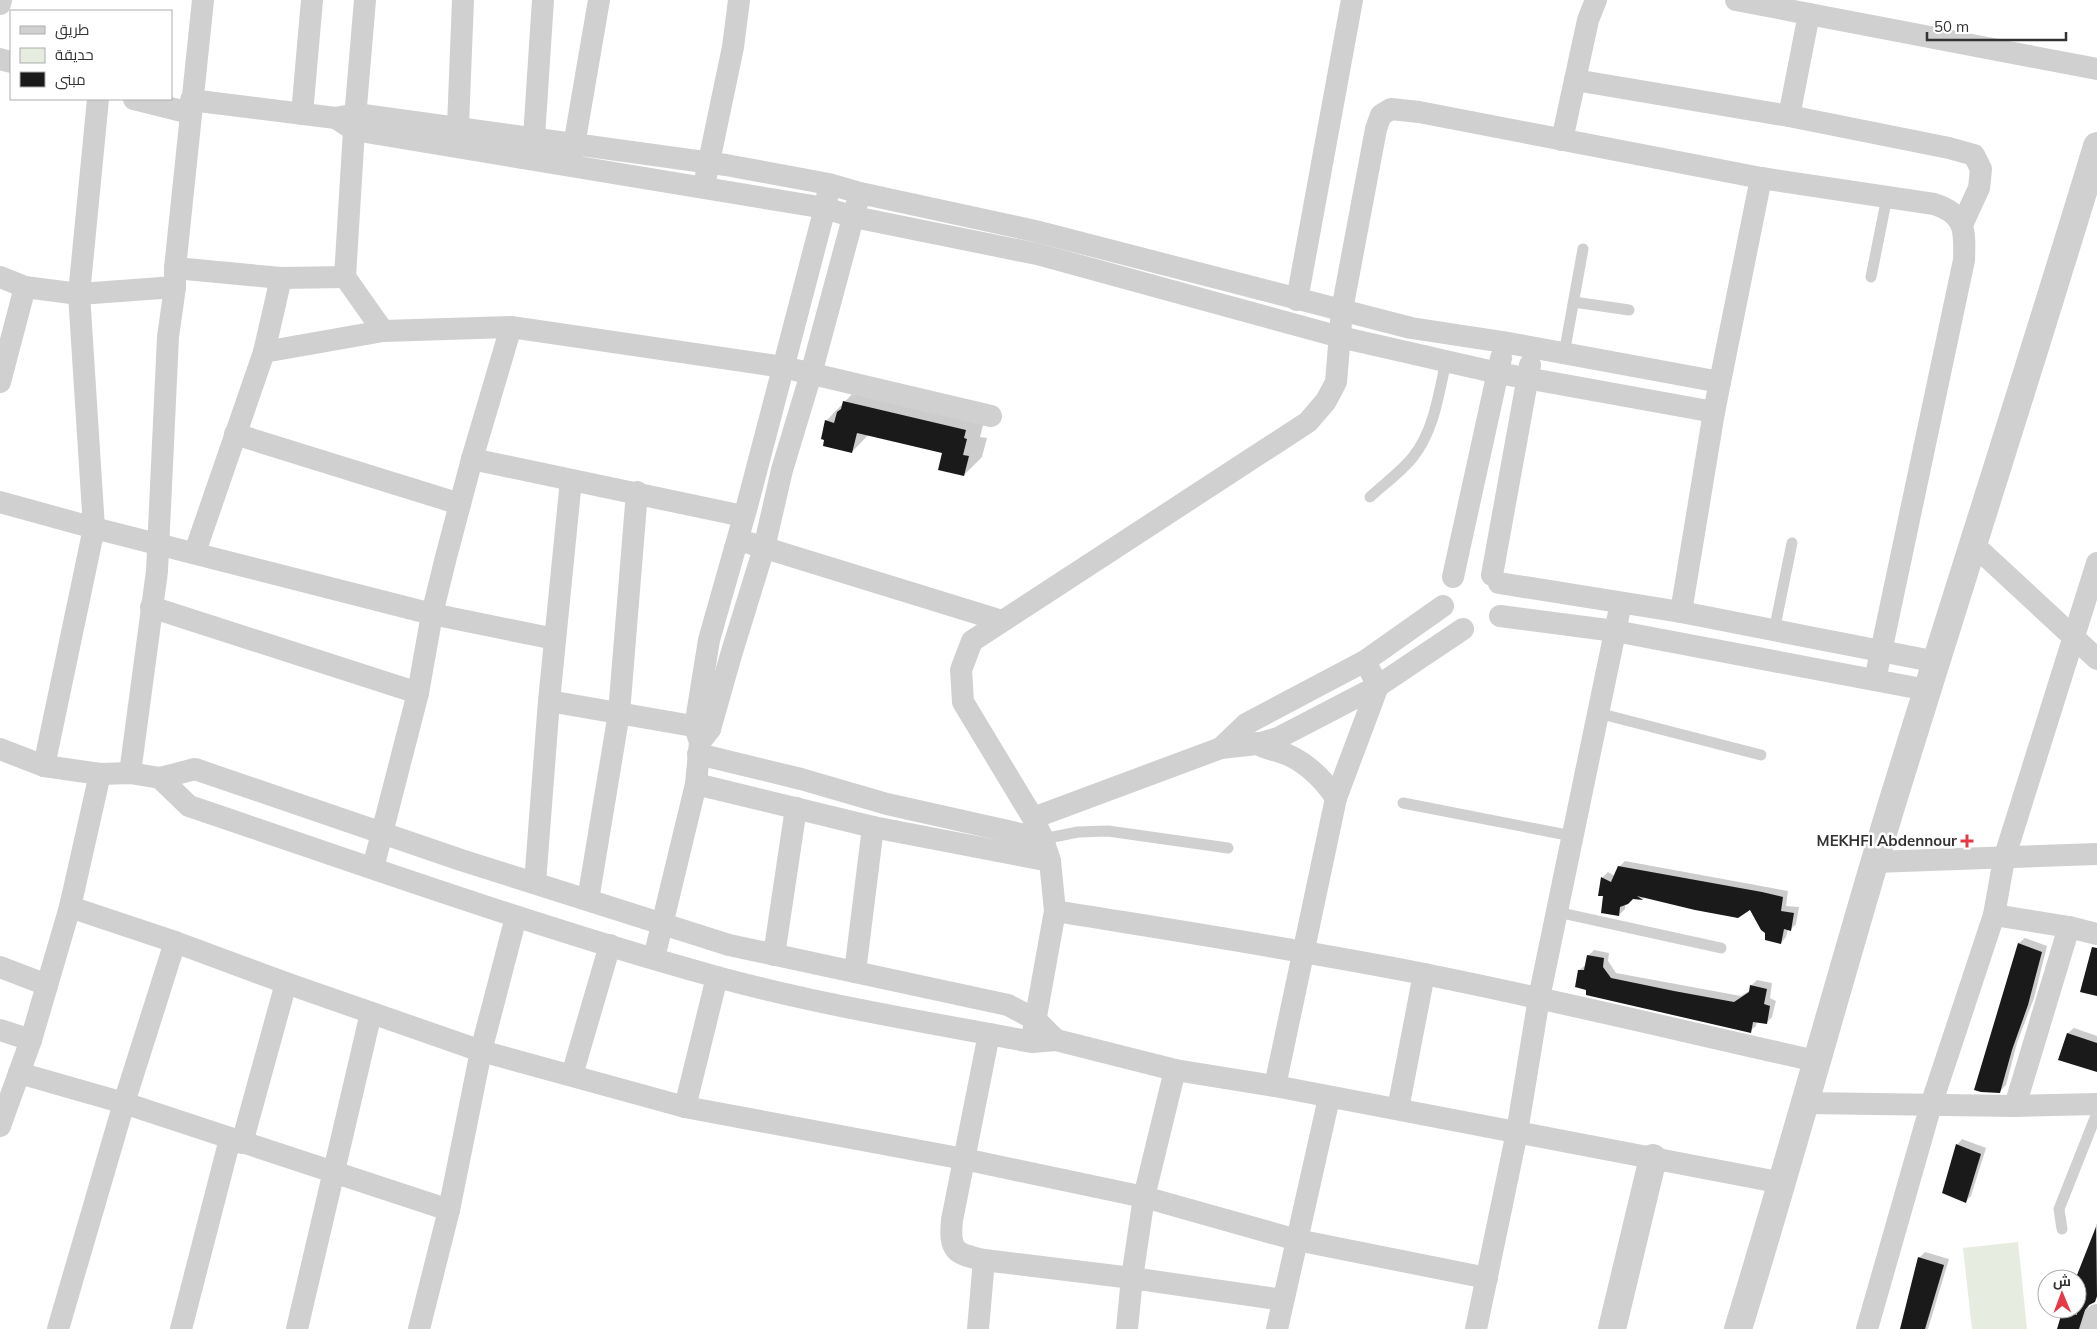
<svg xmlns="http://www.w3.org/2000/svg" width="2097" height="1329" viewBox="0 0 2097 1329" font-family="Mulish,Cairo,sans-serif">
<rect width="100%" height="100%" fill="#fff"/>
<!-- green -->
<polygon fill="#e6ecdf" points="2018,1242 2027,1329 1972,1329 1963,1248"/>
<!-- shadow -->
<g fill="#0003">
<polygon points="862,384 984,421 980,437 987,438 982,457 964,475 944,452 869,434 852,452 826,421"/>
<polygon points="1625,861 1788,891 1786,906 1799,907 1796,924 1791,929 1788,929 1786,937 1781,943 1766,932 1750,908 1645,896 1643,899 1633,898 1625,904 1625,909 1619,915 1605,895 1599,895 1603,877 1608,872 1615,876 1619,867"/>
<polygon points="2025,938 2047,946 2034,998 2017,1043 2006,1085 2000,1091 1975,1089 2019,943"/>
<polygon points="1594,950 1609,953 1608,961 1616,973 1741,996 1750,990 1751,986 1757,980 1772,983 1770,998 1776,1001 1772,1017 1766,1023 1757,1021 1756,1026 1750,1031 1579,970 1587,964 1588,956"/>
<polygon points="2074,1028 2097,1036 2097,1071 2059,1059 2068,1033"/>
<polygon points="1962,1139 1986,1148 1971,1196 1965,1202 1957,1145"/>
<polygon points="2097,1223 2097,1298 2090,1303 2085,1318 2087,1329 2058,1329 2065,1309 2077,1309 2076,1279"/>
<polygon points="1925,1252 1949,1259 1928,1329 1901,1329 1919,1258"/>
</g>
<!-- building -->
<g fill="#1a1a1a">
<polygon points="843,401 966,430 964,438 967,439 963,455 969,456 964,476 938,470 942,453 857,433 852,453 823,446 824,440 821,439 825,420 834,423 837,412 841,409"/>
<polygon points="1618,866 1762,892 1783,897 1781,911 1794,913 1791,931 1784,929 1781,944 1765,940 1765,933 1761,930 1750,910 1738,918 1695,910 1637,896 1643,900 1633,899 1628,904 1620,907 1619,916 1601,913 1603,896 1598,896 1601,877 1611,882"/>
<polygon points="2018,943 2042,952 2028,1005 2012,1050 2000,1093 1981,1092 1974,1090"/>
<polygon points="2092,947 2097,948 2097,996 2080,992"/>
<polygon points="1587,955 1604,958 1603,967 1611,978 1674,991 1734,1002 1749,992 1750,985 1767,989 1764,1004 1770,1006 1767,1024 1753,1022 1751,1033 1586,995 1586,990 1575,987 1578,970 1584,970"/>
<polygon points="2067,1033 2097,1043 2097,1072 2058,1060"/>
<polygon points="1956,1144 1981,1154 1966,1203 1942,1193"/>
<polygon points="2096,1227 2097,1296 2095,1302 2089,1305 2085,1310 2079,1329 2057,1329 2063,1309 2077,1315 2077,1275"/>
<polygon points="1918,1257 1944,1265 1925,1329 1900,1329"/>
</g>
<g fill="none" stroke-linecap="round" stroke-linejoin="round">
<!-- service -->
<g stroke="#d0d0d0" stroke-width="11">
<polyline points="1871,277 1887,197"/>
<polyline points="1574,302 1629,310"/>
<polyline points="1564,354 1583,249"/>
<path d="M 1370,497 C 1384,484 1401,472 1413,457 C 1434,431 1439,393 1446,361"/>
<polyline points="1774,631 1792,543"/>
<polyline points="1598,713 1761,755"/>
<polyline points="1403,803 1572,836"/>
<polyline points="1043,839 1078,832 1108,831 1228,848"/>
<polyline points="1557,912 1721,948"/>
<polyline points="2062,1229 2059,1209 2097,1113"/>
</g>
<!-- minor -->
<g stroke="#d0d0d0" stroke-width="22">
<polyline points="1736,0 2097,69"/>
<polyline points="0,4 1,0"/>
<polyline points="0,59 11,62"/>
<polyline points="1575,80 1789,116 1949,148 1974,155 1981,169 1979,188 1962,225"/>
<polyline points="134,99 190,113"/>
<polyline points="191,100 336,118 356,114 726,165 829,184 860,193 1035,231 1411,328 1503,342 1720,382"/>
<polyline points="302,114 312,0"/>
<polyline points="1789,116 1809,14"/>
<polyline points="336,118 354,130 825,208 854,217 1037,254 1340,337 1498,373 1714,412"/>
<polyline points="458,126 463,0"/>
<polyline points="534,137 543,0"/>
<polyline points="1562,140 1588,20 1596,0"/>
<polyline points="572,157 599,0"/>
<polyline points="706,176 733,47 739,0"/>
<polyline points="175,268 281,278 345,277 354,130 365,0"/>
<polyline points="0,277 25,287 79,294 175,287"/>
<polyline points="345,277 383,331"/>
<polyline points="1297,300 1352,0"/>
<polyline points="264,352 383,331 511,327 783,367 991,416"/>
<polyline points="0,382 25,287"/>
<polyline points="235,434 460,504"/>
<polyline points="472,459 743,516"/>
<polyline points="0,502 94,528 432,614 555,639"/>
<polyline points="749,543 1002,621"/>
<polyline points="1974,545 2097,659"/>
<polyline points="195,552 264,352 281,278"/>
<polyline points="1492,575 1530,365"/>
<polyline points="1453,577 1501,358"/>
<polyline points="1499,583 1681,612 1937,662"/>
<polyline points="151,607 418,693"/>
<polyline points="1681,612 1714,412 1761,178"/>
<polyline points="1500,616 1615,631 1927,690"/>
<polyline points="549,701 710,729"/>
<polyline points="700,742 710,729 731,655 764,548 782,470 811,374 857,203"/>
<path d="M 1256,743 C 1264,749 1276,750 1286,754 C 1307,763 1323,779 1336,798"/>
<polyline points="1221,748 1246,724 1365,661 1443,606"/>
<polyline points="0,749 44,766 100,774 130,773 160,778 195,769 461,860 729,945 1008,1005 1036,1020 1056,1040"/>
<polyline points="698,754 801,779 887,804 1043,839"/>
<polyline points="44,766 94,528 79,294 98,99"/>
<polyline points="130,773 157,571 168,337 175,287 175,268 203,0"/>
<path d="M 160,778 L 189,806 C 364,865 539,928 717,977 C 820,1005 926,1022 1032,1042 L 1056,1040 L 1175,1070 L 1275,1086 L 1783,1183"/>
<polyline points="696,784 873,827 1050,861"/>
<polyline points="1033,818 1221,748 1257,744 1278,738 1378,686 1463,629"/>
<polyline points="1875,862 2097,854"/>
<polyline points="373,868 418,693 432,614 446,557 472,459 511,327"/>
<polyline points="535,883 549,701 571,480"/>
<polyline points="588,900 619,713 637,492"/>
<polyline points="70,907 175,942 286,983 481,1051 685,1107 964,1159 1144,1197 1297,1240 1487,1278"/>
<polyline points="1994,915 2069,927 2097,934"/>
<polyline points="774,955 796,808"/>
<polyline points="654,958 696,784 700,742 695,727 709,640 747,506 825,208 828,192"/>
<polyline points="0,967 47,985"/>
<polyline points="855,972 873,827"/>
<polyline points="0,1030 31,1040"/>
<polyline points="1033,1033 1055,911"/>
<path d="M 989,1034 L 952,1220 C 949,1251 955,1254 984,1260 L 1132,1278 L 1283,1300"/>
<path d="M 1816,1061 C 1686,1032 1555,1000 1424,974 C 1302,950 1178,931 1055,911 L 1050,861 L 1043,839 L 1033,818 L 963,702 L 961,670 L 972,641 L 1308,422 L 1326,401 L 1336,382 L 1342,310 L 1376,129 L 1381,115 L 1391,109 L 1419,112 L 1761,178 L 1934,204 C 1966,214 1965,231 1964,260 L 1875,680"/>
<polyline points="19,1073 124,1103 449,1210"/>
<polyline points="572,1075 610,945"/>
<polyline points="1275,1086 1336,798 1378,686 1365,661"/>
<polyline points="1805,1103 2015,1106 2097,1104"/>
<polyline points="2015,1106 2069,927"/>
<polyline points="685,1107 717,977"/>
<polyline points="1398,1109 1424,974"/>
<polyline points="0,1126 31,1040 70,907 100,774"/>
<polyline points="242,1143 286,983"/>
<polyline points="58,1329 124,1103 175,942"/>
<polyline points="181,1329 230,1139"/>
<polyline points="297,1329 371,1013"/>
<polyline points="419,1329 449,1210 481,1051 516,917"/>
<polyline points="978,1329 984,1260"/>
<polyline points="1127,1329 1132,1278 1144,1197 1175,1070"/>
<polyline points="1277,1329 1329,1098"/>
<polyline points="1476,1329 1517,1132 1539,998 1621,603"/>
<polyline points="1867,1329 1931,1105 1994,915 2004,859 2097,563"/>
<polyline points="2092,1329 2097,1315"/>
</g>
<!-- tertiary -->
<g stroke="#d0d0d0" stroke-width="28">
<polyline points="1612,1329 1653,1158"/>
<path d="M 1738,1329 C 1791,1157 1838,983 1890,810 C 1958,589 2030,368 2097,146"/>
</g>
</g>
<!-- markers -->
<path fill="#e63946" stroke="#fff" stroke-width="2" d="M1964.5 833.5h5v5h5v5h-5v5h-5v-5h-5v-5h5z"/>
<g text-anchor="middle" stroke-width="5" stroke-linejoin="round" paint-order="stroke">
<!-- poi labels -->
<g font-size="15" font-weight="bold" fill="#333" stroke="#fff" text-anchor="end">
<text x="1957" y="846">MEKHFI Abdennour</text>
</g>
</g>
<!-- legend -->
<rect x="10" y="10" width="162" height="90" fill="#ffffff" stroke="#adadad"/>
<rect x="20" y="26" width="25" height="8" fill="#d0d0d0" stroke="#adadad"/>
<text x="55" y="35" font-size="15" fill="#333333">طريق</text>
<rect x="20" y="48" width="25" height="15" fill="#e6ecdf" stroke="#adadad"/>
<text x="55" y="60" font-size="15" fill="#333333">حديقة</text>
<rect x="20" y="72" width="25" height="15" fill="#1a1a1a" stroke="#adadad"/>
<text x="55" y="85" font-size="15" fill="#333333">مبنى</text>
<!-- north arrow -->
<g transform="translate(2062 1294) rotate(359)"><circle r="24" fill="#ffffff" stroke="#adadad"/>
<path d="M0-4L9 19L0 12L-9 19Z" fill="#e63946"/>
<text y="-8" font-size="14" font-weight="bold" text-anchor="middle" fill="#333333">ش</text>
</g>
<!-- scale -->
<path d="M1927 32v8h139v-8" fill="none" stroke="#333333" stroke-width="2.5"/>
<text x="1934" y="32" font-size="15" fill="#333333" stroke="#ffffff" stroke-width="4" paint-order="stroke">50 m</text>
</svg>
